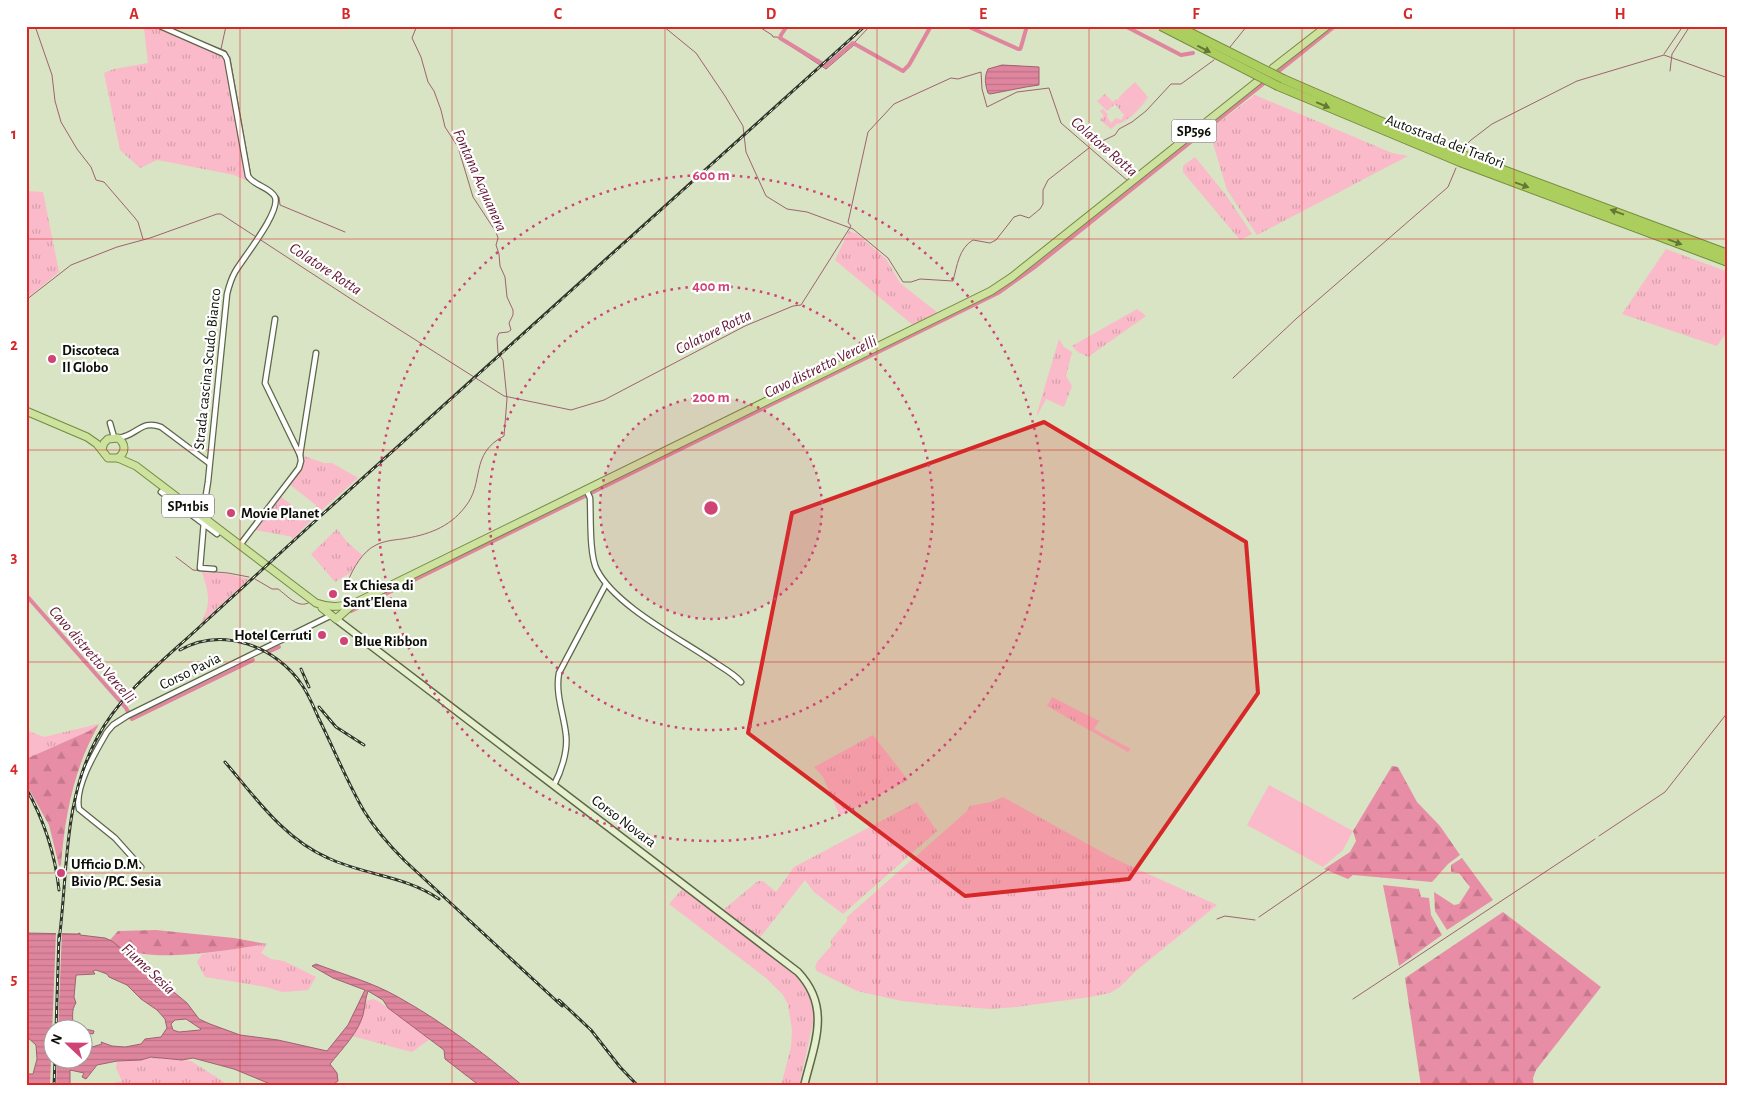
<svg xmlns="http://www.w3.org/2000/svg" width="1754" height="1112" viewBox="0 0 1754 1112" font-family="'Alegreya Sans',sans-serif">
<defs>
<pattern id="grass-tufts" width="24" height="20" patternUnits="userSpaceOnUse" patternTransform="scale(1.25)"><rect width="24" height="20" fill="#fabac9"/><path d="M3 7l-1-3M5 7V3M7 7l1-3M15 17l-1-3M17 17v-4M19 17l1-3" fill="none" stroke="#d59fab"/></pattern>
<pattern id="forest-firs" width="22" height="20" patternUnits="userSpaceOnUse" patternTransform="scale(1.25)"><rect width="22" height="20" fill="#e88da6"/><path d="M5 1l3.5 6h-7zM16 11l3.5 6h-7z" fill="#c6788d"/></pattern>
<pattern id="water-rules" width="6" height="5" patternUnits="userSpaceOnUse" patternTransform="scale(1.25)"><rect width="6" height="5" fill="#df869e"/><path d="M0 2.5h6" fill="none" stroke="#be7287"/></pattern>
</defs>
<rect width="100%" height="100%" fill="#d8e4c3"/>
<!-- grass -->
<g fill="url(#grass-tufts)">
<polygon points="143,26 156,26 222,55 226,62 245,173 252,183 234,175 163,161 157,160 140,168 120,150 104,73 114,69 148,63 144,28"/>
<path d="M 1105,94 L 1113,102 L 1116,99 L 1118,100 L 1120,96 L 1133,111 L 1149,97 C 1140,108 1132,118 1119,124 L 1118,123 L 1111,129 L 1100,120 L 1104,116 L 1100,111 L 1103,109 L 1108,115 L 1107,117 L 1111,123 L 1116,118 L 1121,120 L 1124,115 L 1115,104 L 1107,111 L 1097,101 Z"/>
<polygon points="1255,95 1392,153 1408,156 1257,235 1227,190 1209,130"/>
<polygon points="1195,157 1226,195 1252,234 1240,240 1183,172 1183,166"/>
<polygon points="26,191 43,192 59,272 26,299"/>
<polygon points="849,231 857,234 886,259 900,283 938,313 914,326 835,260"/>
<polygon points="1666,249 1728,272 1728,330 1717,346 1622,314"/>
<polygon points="1137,309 1146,316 1088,357 1078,352 1072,346"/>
<polygon points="1059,339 1064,347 1072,352 1066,376 1072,386 1064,407 1046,399 1037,416 1037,413"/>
<polygon points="304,456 324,463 332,463 358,478 315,516 316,505 289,484 303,465"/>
<polygon points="280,496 311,520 292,540 292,537 288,536 255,530"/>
<polygon points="337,529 347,542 362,555 350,573 335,582 311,554"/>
<path d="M 202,572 L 227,574 L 249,579 L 200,624 C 212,604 209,594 202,572 Z"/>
<polygon points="1052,697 1099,721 1094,729 1131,749 1128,752 1047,706"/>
<polygon points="98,724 89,731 26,759 26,730 44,737"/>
<polygon points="873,735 908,780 841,815 838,812 823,777 814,767"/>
<polygon points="1003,797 1113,858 1217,905 1137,970 1120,987 1110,993 1090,997 1016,1007 991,1009 939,1005 902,1001 857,991 817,971 815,968 817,962 832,945 830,941 847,921 847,917 966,812 970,806 991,802"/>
<polygon points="917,802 937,831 843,914 814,892 805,880 758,940 722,911 758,881 763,881 776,892 794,867"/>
<polygon points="682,889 788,968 799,979 810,997 814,1018 799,1086 781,1086 791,1047 792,1030 788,1005 783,995 766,978 669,904"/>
<polygon points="267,944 261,953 271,959 284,961 316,977 308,990 282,992 266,987 205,977 197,962 202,954"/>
<polygon points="373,999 378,1001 430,1039 412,1052 352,1036 363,1015 365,1001"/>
<polygon points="151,1057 191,1061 230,1086 113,1086 114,1083 122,1081 116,1068 117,1061 141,1060"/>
</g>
<!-- forest -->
<g fill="url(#forest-firs)">
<path d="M 99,724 C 74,768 65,814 61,865 L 59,866 L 49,825 L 26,784 L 26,759 L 89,731 Z"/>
<polygon points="1392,766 1398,767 1417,802 1440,826 1460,855 1448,864 1432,882 1353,875 1348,879 1324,869 1350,852 1356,841 1353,831"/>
<polygon points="1462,858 1493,900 1447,930 1435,911 1434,892 1454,905 1459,904 1470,887 1459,873 1451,872 1451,865"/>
<polygon points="1383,885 1419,889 1421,897 1429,898 1431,915 1442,935 1399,966"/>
<polygon points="1503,912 1601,987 1536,1070 1533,1078 1534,1086 1421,1086 1405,978"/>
<path d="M 156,930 L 234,938 L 267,944 C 228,950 160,963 122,949 C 117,947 114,943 110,940 L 118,931 Z"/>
</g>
<!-- garden -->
<g fill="#fabac9">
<polygon points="1135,82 1148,97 1133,111 1120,96"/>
<polygon points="1269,785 1353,831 1343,850 1323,867 1247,825"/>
</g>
<!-- water -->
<g fill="url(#water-rules)" stroke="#9f6270" fill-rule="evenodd">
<path d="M 1002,65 L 1039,67 L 1039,85 C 1023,87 1007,91 990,94 L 988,93 C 985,84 984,77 988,69 Z"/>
<path d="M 26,933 L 77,934 L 80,933 L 80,935 L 105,938 L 112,941 L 187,1003 L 199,1019 L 210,1024 L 240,1035 L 278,1040 L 327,1051 L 348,1025 L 365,990 L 333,978 L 312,966 L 316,964 C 342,974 374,983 398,997 C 443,1022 484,1053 523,1086 L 480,1086 L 445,1059 L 444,1050 L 388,1008 L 383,1000 L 368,991 C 365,999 365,1007 363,1015 C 358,1033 342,1049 330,1064 L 337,1073 L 338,1081 L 331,1086 L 275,1086 L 234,1069 L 193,1058 L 182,1060 L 151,1057 L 141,1060 L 117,1061 L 97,1065 L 86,1079 L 82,1077 L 84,1073 L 70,1070 L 70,1086 L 26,1086 L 26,1074 L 33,1074 L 37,1059 L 36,1045 L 26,1036 ZM 96,970 L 107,974 L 109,977 L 127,985 L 141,999 L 157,1010 L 165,1019 L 167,1028 L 161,1037 L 145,1039 L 141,1044 L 125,1047 L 112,1046 L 101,1042 L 102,1044 L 92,1047 L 83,1044 L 82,1060 L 52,1060 L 52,1030 L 82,1030 L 83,1032 L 93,1034 L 94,1031 L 73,1026 C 73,1018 71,1010 76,1003 L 74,997 L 76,975 L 95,974 L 93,971 ZM 186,1019 L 201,1029 L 200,1030 L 179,1032 L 173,1030 L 171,1024 L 175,1020 Z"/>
</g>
<!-- pier -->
<polygon fill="#d8e4c3" points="62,931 58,1029 52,1030 52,1060 57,1060 56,1086 50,1086 56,932"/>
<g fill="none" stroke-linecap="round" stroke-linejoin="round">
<!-- stream -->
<g stroke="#9f6270" stroke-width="1">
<polyline points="35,26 52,75 55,101 61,122 77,149 91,167 96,180 104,182 135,218 138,222 143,239"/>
<path d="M 663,26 L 696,53 L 725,96 L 743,126 L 746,152 L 766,196 L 787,209 L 807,212 L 853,229 L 888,258 L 903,282 L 911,282 L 920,279 L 953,281 C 957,266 959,248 973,240 L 990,243 L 996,240 L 1014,217 L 1020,215 L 1029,218 L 1040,209 L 1043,204 L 1043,190 L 1048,180 L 1089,148"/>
<polyline points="758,26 772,35 773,37 777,37 826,69 854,45"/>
<polyline points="193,38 226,51 230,58 251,176"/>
<polyline points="854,43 870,26"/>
<polyline points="1230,47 1247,26"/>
<polyline points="221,49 226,26"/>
<polyline points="1664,54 1683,26"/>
<polyline points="1670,71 1672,54 1690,26"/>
<polyline points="1096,144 1115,135 1119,129 1132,122 1146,111 1171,84 1181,84 1214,60"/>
<polyline points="1463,148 1471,140 1492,124 1577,81 1664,55 1728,78"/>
<polyline points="274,193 279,197 280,205 345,232"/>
<polyline points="26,300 71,265 117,247 150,238 217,214 221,214 351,299 504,396 571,410 604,400 745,326 793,306 801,305 851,226 848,222 849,218 868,132 894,104 951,78 958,79 981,72 982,89 987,107 1017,92 1049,88 1061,123 1128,181"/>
<polyline points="1233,378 1297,318 1448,187 1456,168"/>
<polyline points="176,557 193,570 228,573 249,577"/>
<path d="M 255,579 L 272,589 L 278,589 C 287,595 298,610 310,602"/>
<path d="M 348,581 C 353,568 363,551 376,545 C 384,541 393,540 402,539 C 427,535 449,528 465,507 C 485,483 469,454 504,436 L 507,399 L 503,360 L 498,353 L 497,338 L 499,333 L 508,332 L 511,330 L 509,323 L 513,315 L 513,310 L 507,297 L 505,277 L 500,266 L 499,254 L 496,245 L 498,238 L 496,232 L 473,197 L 458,147 L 445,127 L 441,110 L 434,91 L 428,82 L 421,57 L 412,38 L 416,28 L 415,26"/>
<polyline points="1599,836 1665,792 1728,712"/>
<polyline points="1259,917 1329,869"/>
<polyline points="1217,919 1225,916 1255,920"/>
<polyline points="1353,999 1595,839"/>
</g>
<!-- canal -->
<g stroke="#df869e" stroke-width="4">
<polyline points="787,26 781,35 780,38 826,66 853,43 903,71 909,65 931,26"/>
<polyline points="967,26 1018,49 1020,49 1021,47 1027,26"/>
<polyline points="1125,26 1181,55 1193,53"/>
<polyline points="1279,71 1335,26"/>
<polyline points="26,595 126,708 132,719 253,660"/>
<polyline points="351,611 998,293 1036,266 1263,84"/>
<polyline points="268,652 279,647"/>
</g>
<defs>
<g id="minor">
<path d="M 160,26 L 224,54 L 227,59 L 248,176 C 254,186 270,187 275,197 C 281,212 243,258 235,272 C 231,279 229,286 227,294 L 208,482 L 204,507 L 200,515"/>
<polyline points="110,423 114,437"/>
<path d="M 118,438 C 137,436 141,419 161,427 L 209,463"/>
<polyline points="300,455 316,353"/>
<path d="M 586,489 L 590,498 C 591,516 589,555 597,570 C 616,607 683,640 717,664 C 725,669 735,675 741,682"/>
<polyline points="161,492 217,534"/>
<polyline points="204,521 200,568 214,569"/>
<polyline points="240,545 299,468 301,461 300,455 265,383 275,319"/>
<path d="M 554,785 C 561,772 568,751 566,735 C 564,715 555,694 559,673 L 606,584"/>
<path d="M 141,867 L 115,838 L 79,809 C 74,787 96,751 107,732 L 113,725 L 127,716 L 332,615"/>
</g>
<path id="secondary" d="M 336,619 L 798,972 C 832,1008 814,1044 804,1086"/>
<g id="primary">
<polyline points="1273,68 1327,26"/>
<path d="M 26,411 L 87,437 L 97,444 L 108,458 L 118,458 L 136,466 L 316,603 C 330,608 340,607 355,603 L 991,291 L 1012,277 L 1258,81"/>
<path d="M 102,449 L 104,443 L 108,439 L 118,438 C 126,444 126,452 118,458"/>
<polyline points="322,608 336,619 352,605"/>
</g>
<g id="motorway">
<polyline points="1283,79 1389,125 1463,155 1728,254"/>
<polyline points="1278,86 1460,162 1728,262"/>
</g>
</defs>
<!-- minor casing -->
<use href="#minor" stroke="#5c6749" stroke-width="7"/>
<!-- secondary casing -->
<use href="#secondary" stroke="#5c6749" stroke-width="9"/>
<!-- primary casing -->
<use href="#primary" stroke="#748b3f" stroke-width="9"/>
<!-- motorway casing -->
<use href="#motorway" stroke="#748b3f" stroke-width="10"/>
<!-- minor -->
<use href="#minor" stroke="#fff" stroke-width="4.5"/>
<!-- secondary -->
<use href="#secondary" stroke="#e6f0cf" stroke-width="6"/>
<!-- primary -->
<use href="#primary" stroke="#cde29e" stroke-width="7"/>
<!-- motorway -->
<use href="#motorway" stroke="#acce5e" stroke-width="8"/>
<defs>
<g id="rail">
<path d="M 180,650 C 222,626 276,646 302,685 C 309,695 314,708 319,719 C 334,749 347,782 364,811 C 375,829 390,846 405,861 L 562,1006"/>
<polyline points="301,669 309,687"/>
<polyline points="319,707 336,727 364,745"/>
<path d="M 225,762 C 255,797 284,839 328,858 C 364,875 406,876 439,899"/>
<path d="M 26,788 C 44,820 55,853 59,890"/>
<path d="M 59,941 C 68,872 63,801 97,738 C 120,695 159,664 194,632 C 238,592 281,552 325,512 C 505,351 685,189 865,26"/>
<polyline points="559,1000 591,1030 620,1067 638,1086"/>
<polyline points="56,1030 59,935"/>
<polyline points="54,1086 55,1060"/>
</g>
</defs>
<!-- rail casing -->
<use href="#rail" stroke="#303628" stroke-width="3"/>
<!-- rail -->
<use href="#rail" stroke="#fff" stroke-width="1" stroke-dasharray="4" stroke-linecap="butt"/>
<defs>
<g id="motorway-bridge">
<polyline points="1161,26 1278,86"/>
<polyline points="1177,26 1283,79"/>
</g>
</defs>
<!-- motorway-bridge casing -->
<use href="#motorway-bridge" stroke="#748b3f" stroke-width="10" stroke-linecap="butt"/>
<!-- motorway-bridge -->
<use href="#motorway-bridge" stroke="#acce5e" stroke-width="8"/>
</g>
<!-- one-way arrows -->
<defs><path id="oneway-solid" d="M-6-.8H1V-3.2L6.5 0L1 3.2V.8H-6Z" transform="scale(1.25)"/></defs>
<g fill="#647836">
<use href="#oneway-solid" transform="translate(1204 49) rotate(27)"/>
<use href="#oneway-solid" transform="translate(1323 105) rotate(23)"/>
<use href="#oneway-solid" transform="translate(1522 185) rotate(20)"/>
<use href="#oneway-solid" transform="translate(1617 212) rotate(-160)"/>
<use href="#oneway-solid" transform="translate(1675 242) rotate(20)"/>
</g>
<!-- marked area -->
<path fill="#d62828" fill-opacity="0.2" stroke="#d62828" stroke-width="4" stroke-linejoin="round" d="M 1044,422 L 1246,542 L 1258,693 L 1129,879 L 965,896 L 748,733 L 792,513 Z"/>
<!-- grid -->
<path fill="none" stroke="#d62828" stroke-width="1" stroke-opacity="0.55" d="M 240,26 L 240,1086M 452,26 L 452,1086M 665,26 L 665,1086M 877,26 L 877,1086M 1089,26 L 1089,1086M 1302,26 L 1302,1086M 1514,26 L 1514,1086M 26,239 L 1728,239M 26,450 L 1728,450M 26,662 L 1728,662M 26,873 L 1728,873"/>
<!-- distance rings -->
<circle cx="711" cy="508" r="111" fill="#cf4375" fill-opacity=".12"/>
<g fill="none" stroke="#cf4375" stroke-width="2.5" stroke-dasharray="2.5 5">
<circle cx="711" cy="508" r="111"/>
<circle cx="711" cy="508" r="222"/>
<circle cx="711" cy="508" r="333"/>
</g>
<!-- markers -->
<g fill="#cf4375" stroke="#fff" stroke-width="2">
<circle cx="52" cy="359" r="5"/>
<circle cx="231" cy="513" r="5"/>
<circle cx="333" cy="594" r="5"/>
<circle cx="322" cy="635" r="5"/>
<circle cx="344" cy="641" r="5"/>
<circle cx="61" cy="873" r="5"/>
</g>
<g text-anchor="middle" stroke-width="4.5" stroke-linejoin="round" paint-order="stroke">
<!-- shield labels -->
<g fill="#fff" stroke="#545750" stroke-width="1">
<rect x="1171.5" y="119.5" width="45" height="23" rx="4"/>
<rect x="162" y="494.5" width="52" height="23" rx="4"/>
</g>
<g font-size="14" font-weight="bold" fill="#0b0f05">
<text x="1194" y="136">SP596</text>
<text x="188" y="511">SP11bis</text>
</g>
<!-- street labels -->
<g font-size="15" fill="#0b0f05" stroke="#fff">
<text transform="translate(1445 141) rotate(21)" y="5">Autostrada dei Trafori</text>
<text transform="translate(207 369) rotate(-84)" y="5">Strada cascina Scudo Bianco</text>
<text transform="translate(190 671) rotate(-26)" y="5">Corso Pavia</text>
<text transform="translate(624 821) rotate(37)" y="5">Corso Novara</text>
</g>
<!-- poi labels -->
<g font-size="15" font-weight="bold" fill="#0b0f05" stroke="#fff" text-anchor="start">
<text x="62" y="355">Discoteca<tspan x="62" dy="17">Il Globo</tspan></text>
<text x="241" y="518">Movie Planet</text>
<text x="343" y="590">Ex Chiesa di<tspan x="343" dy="17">Sant'Elena</tspan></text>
<text x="312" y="640" text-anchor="end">Hotel Cerruti</text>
<text x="354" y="646">Blue Ribbon</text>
<text x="71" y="869">Ufficio D.M.<tspan x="71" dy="17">Bivio /P.C. Sesia</tspan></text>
</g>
<!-- water labels -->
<g font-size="16" font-style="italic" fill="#631432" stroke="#fff">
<text transform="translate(1105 146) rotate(41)" y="6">Colatore Rotta</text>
<text transform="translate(481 180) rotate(66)" y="6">Fontana Acquanera</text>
<text transform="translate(326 268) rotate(33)" y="6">Colatore Rotta</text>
<text transform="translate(713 331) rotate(-26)" y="6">Colatore Rotta</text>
<text transform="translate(820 366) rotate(-26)" y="6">Cavo distretto Vercelli</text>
<text transform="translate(93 654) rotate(49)" y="6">Cavo distretto Vercelli</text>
<text transform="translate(149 968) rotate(43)" y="6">Fiume Sesia</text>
</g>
</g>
<circle cx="711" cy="508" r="8" fill="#cf4375" stroke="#fff" stroke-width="2.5"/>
<g font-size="15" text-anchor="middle" font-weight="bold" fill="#cf4375" stroke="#fff" stroke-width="4.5" stroke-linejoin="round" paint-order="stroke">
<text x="711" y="180">600 m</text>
<text x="711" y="291">400 m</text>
<text x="711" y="402">200 m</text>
</g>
<!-- border -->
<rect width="1754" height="1112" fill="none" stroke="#ffffff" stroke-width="55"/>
<!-- north arrow -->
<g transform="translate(68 1044) rotate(292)"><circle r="24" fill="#ffffff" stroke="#9d9f9b"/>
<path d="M0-4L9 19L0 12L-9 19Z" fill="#cf4375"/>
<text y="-8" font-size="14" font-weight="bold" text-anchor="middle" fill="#0b0f05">N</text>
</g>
<rect x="28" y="28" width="1698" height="1056" fill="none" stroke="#d62828" stroke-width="2"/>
<g font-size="16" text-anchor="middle" font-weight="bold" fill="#d62828">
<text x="134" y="19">A</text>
<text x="346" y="19">B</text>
<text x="558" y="19">C</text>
<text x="771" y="19">D</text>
<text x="983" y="19">E</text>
<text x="1196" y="19">F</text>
<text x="1408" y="19">G</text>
<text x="1620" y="19">H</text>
<text x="14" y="139">1</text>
<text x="14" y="350">2</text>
<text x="14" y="562">3</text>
<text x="14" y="773">4</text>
<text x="14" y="984">5</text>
</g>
</svg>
